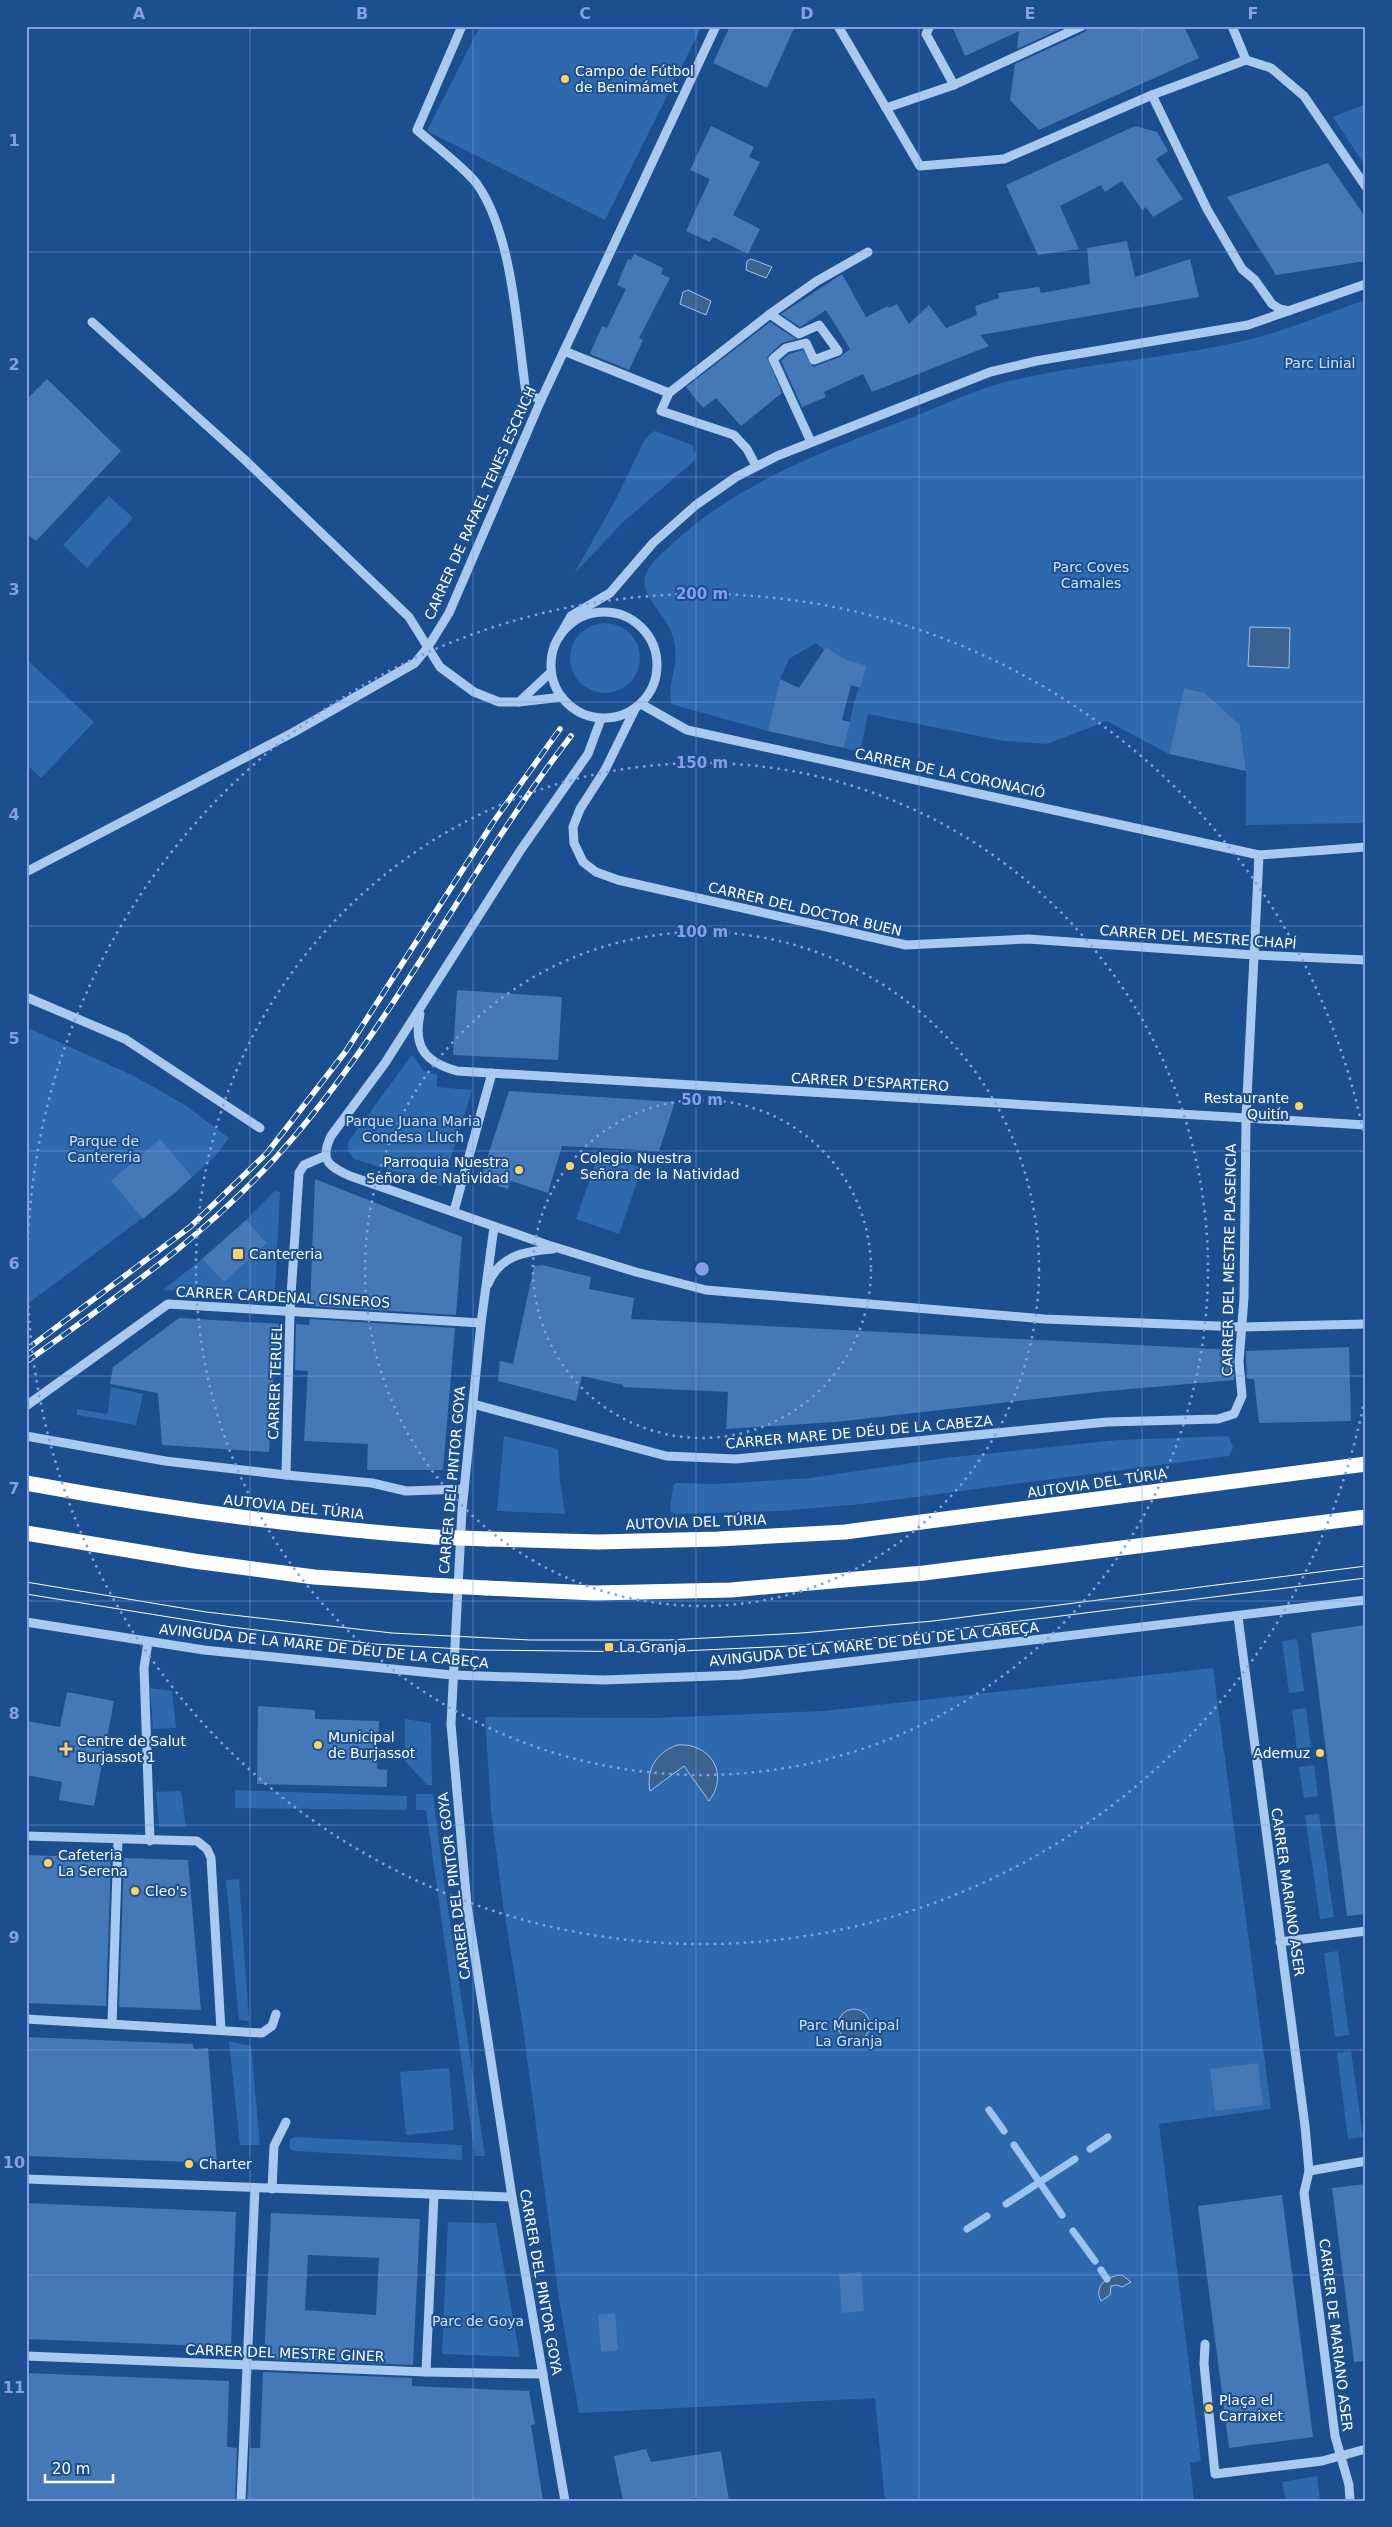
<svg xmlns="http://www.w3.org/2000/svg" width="1392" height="2527" viewBox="0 0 1392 2527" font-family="'DejaVu Sans',sans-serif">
<rect width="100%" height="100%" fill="#1b4f8f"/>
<!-- green -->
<g fill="#2e69ad">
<polygon points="480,26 702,26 605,220 427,131"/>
<polygon points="1366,104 1366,167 1333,117"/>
<path d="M 1366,300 L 1366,823 L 1246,825 L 1246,771 L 1240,725 L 1205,693 L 1184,688 L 1169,754 L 1107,721 L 1047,744 L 1004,741 L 868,714 L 860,752 L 844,748 L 854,702 L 867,666 L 845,659 L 826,647 L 824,650 L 816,643 L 789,659 L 780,679 L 768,731 L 671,704 C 667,676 683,663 671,631 C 664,613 638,594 646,574 C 650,562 664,552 673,543 C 743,479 830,449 918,415 C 946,404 975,390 1005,382 C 1084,363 1167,359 1247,340 C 1288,330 1326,313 1366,300 Z"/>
<polygon points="654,431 692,445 696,455 695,460 622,523 574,574 615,501 645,439"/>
<polygon points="109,496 133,518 87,568 63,545"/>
<circle cx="605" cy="658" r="35"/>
<polygon points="26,659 94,722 41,778 26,764"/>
<polygon points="26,1027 134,1076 185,1105 229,1138 215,1156 173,1195 26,1305"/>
<polygon points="412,1055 424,1071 437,1075 437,1087 472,1090 442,1186 354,1159 348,1151 348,1142"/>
<polygon points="599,1153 642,1168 619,1234 576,1219"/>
<polygon points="275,1191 280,1192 275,1294 163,1290 202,1259 224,1282 267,1243 246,1220"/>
<polygon points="111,1387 143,1394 136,1425 77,1415 77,1409 106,1414 108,1412"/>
<polygon points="504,1436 558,1449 560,1481 565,1514 497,1511"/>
<polygon points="1228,1436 1233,1447 1229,1456 862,1504 780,1511 675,1514 670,1511 673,1486 676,1483 716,1484 810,1478 945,1458 1118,1440"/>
<polygon points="1297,1639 1304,1691 1289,1693 1282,1641"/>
<polygon points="1213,1668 1271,2109 1159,2124 1201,2461 1190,2463 1194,2501 885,2501 875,2398 579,2413 559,2299 523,2027 503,1904 491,1810 485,1717 654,1718 823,1711"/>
<polygon points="150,1688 172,1691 176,1728 153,1729"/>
<polygon points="1306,1708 1311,1747 1297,1749 1292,1710"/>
<polygon points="405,1719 431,1723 432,1785 427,1785 405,1761"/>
<polygon points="1314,1765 1318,1796 1304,1798 1299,1767"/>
<polygon points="235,1790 407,1796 407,1810 235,1808"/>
<polygon points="181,1791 186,1827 159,1827 156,1792"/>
<polygon points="416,1794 433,1794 445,1889 485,2156 475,2156 426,1810 416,1810"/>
<polygon points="1319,1814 1334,1917 1320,1919 1305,1815"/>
<polygon points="239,1879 249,2021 239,2020 226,1880"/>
<polygon points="1338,1951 1349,2035 1335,2037 1324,1953"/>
<polygon points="229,2041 251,2046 260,2145 240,2145"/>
<polygon points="1351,2051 1363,2137 1348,2139 1337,2053"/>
<polygon points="449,2068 454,2130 406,2135 400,2072"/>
<polygon points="294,2137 462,2145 462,2160 293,2151 289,2147 290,2140"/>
<polygon points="448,2222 496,2223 520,2357 442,2354"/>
<polygon points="1317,2476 1320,2501 1286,2501 1282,2482"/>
</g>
<!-- water -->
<g fill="#3c6290" stroke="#9cc4f0">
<polygon points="751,259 772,267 766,278 746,270 747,261"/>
<polygon points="688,290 711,301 706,315 680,304 683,292"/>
<polygon points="1250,627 1290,628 1289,668 1248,666"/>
<path d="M 677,1745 C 710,1742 730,1774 709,1801 L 684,1766 L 650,1791 C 646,1769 656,1753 677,1745 Z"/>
<circle cx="854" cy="2025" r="16"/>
<path d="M 1122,2275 L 1131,2282 L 1122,2287 L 1117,2285 L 1111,2286 L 1110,2295 L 1101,2301 C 1093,2286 1108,2275 1122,2275 Z"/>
</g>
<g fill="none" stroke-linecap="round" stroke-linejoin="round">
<!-- stream -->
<g stroke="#9cc4f0" stroke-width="7">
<polyline points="989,2110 1004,2131"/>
<polyline points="1014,2145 1062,2215"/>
<polyline points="1090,2149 1108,2137"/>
<polyline points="1006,2204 1075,2159"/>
<polyline points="967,2229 987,2216"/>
<polyline points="1073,2231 1095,2261"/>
<polyline points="1101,2270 1107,2279"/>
</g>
</g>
<!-- building -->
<g fill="#4478b7" fill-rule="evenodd">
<polygon points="730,26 795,26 767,88 713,63"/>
<polygon points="952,26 1067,26 1017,49 1019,31 965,56"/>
<polygon points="1088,26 1184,26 1199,58 1039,130 1010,100 1015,64 1085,32"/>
<polygon points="711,126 754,147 749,157 760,162 733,215 760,229 748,254 713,237 710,242 686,231 710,179 690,170"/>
<polygon points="1135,126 1157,132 1168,151 1156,159 1183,199 1153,217 1146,207 1142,210 1122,181 1105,192 1101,185 1060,206 1079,249 1038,255 1006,185"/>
<polygon points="1328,163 1366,218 1366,261 1276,275 1227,197"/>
<polygon points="1127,241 1135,277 1190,259 1199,297 980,335 989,346 872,392 863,374 824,392 826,397 802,407 781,361 789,354 803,350 813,367 840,357 850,349 826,310 800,327 781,314 842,274 866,317 888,306 889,308 897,304 909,324 929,305 946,328 977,315 975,306 999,298 998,293 1039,287 1041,293 1090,284 1087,248"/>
<polygon points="634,254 663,268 661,274 670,278 639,338 643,340 629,370 590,354 602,326 607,328 626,289 617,285 628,259 631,260"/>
<polygon points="770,322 796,339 782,343 767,357 782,393 741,426 716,398 703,408 686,387"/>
<polygon points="47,379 121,451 36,541 26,533 26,400"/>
<polygon points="826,647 845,659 867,666 860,688 851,685 842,720 850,722 844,748 768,731 780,679 799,688"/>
<polygon points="1184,688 1205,693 1240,725 1246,771 1169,754"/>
<polygon points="457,990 562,997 558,1060 453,1055"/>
<polygon points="509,1091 675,1102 659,1151 562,1146 548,1193 511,1181 508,1189 480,1180"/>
<polygon points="160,1139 192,1177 143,1219 111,1181"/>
<polygon points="315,1179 462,1237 456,1315 310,1306"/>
<polygon points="246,1220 267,1243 224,1282 202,1259"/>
<polygon points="542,1265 591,1277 589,1289 634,1298 631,1319 1234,1350 1234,1380 1097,1392 836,1422 726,1429 728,1392 623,1387 623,1385 582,1376 576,1401 498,1381 500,1361 513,1364 534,1266"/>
<polygon points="179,1318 283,1324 282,1370 274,1370 269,1452 162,1445 158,1393 110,1384 113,1367"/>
<polygon points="310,1319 455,1328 443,1470 367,1470 368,1444 304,1441 308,1371 295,1370 296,1324 309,1325"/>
<polygon points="1349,1347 1351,1421 1259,1423 1254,1379 1247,1379 1246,1351"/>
<polygon points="1366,1625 1366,1914 1347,1916 1311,1633"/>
<polygon points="67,1692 114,1701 94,1806 59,1800 62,1782 26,1775 26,1721 60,1727"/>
<polygon points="258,1706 315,1710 315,1719 379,1721 377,1769 387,1770 387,1787 257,1784"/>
<polygon points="26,1855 111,1858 106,2006 26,2003"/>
<polygon points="124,1858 188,1860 201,2010 119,2007"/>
<polygon points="26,2037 193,2044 194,2049 208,2048 217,2163 26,2156"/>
<polygon points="1258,2063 1263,2105 1215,2111 1210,2069"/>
<polygon points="1366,2184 1366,2361 1354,2362 1332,2188"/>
<polygon points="1282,2195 1313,2437 1229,2448 1198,2206"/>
<polygon points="26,2203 236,2212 231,2347 26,2339"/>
<path d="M 271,2213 L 420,2219 L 413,2365 L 264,2359 ZM 308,2255 L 379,2258 L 376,2315 L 305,2310 Z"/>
<polygon points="861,2272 864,2311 842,2313 839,2274"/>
<polygon points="615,2313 618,2350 601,2352 598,2315"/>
<polygon points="263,2372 412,2378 412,2386 529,2391 535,2424 531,2425 543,2501 247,2501 250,2448 260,2448"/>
<polygon points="26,2373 229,2381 227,2447 237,2448 235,2501 26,2501"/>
<polygon points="646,2449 651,2462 721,2451 729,2501 698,2501 697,2498 678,2501 623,2501 614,2456"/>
</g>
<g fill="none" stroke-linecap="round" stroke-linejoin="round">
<!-- minor -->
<g stroke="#a9c9ee" stroke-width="9">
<path d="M 462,26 L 417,130 C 433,144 465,168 477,184 C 513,235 517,331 526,393 L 541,400"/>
<polyline points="838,26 920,166 1004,159 1152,95 1246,60"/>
<polyline points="930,26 926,34 954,85"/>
<polyline points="1232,26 1246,60"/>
<polyline points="1246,60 1271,68 1304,96 1366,187"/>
<polyline points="1152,95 1207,209 1242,269 1255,280 1272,304 1280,309 1289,311"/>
<polyline points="886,108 954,85 1082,26"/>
<polyline points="770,314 799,334 819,325 838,351 814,360 806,343 786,348 773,359 811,442"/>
<polyline points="92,322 245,460 409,617 440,667 474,692 499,702 519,702 562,697"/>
<polyline points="564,351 669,393"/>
<polyline points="756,466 747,449 734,435 661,411 669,393 770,314 817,281 868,252"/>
<circle cx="604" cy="665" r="53"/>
<polyline points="559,637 571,616 610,593 653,543 696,505 736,477 777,456 990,372 1036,361 1248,325 1366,284"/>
<polyline points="519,702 551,672"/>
<polyline points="641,704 687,730 1259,855 1366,847"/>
<polyline points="635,709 605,770 580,809 573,827 574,843 583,862 596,872 618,880 906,945 1028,939 1254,955 1366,960"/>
<path d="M 601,719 L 588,754 L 520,851 L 385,1063 L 331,1136 C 319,1161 329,1166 350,1176 L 548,1245 L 636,1272 L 706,1290 L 1044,1319 L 1242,1327 L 1366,1324"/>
<polyline points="26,872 294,732 415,663 428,647 449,613 541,400 716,26"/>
<polyline points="26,997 125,1039 260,1128"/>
<path d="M 420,1014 C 413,1047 425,1062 457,1071 L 1366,1125"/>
<polyline points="454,1211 492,1073"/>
<polyline points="494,1227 481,1323 462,1510 451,1724 467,1905 512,2197 565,2501"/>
<path d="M 488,1284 C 500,1255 526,1251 553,1249"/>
<polyline points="473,1404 666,1456 736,1459 1107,1422 1218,1419 1234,1414 1242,1396 1239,1362 1244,1298 1246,1118 1259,855"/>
<polyline points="26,1406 168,1304 481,1323"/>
<polyline points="26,1436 165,1461 286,1475 372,1483 406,1491 464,1489"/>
<polyline points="286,1475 290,1311 299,1173 304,1165 325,1156"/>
<polyline points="1238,1617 1305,2126 1309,2171 1304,2193 1335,2436 1349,2485 1350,2501"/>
<polyline points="26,1622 204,1650 452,1675 604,1680 740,1675 1366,1600"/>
<polyline points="148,1642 144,1668 150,1841"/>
<polyline points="26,1836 197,1841 207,1849 211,1858 221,2030"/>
<polyline points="1280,1942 1366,1931"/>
<polyline points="26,2019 262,2033 272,2026 276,2014"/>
<polyline points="112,2024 118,1840"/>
<polyline points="1309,2171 1366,2161"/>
<polyline points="26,2179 512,2197"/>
<polyline points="272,2189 274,2146 286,2122"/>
<polyline points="1205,2344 1204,2364 1215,2474 1322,2461 1366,2449"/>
<polyline points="26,2356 426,2372 543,2374"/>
<polyline points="426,2372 434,2195"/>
<polyline points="241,2501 255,2188"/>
</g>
<!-- highway -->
<g stroke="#fff" stroke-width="15">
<path d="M 26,1483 C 162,1508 296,1527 434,1537"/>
<polyline points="26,1533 194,1561 314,1577 430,1585"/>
<polyline points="488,1539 598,1542 718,1539 845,1532 1366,1464"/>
<polyline points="486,1588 595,1593 731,1590 924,1573 1366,1517"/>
</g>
<!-- tram -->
<g stroke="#fff" stroke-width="1">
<polyline points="26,1582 206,1612 392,1633 530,1640 668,1640 802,1633 933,1621 1366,1566"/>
<polyline points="26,1594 231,1627 374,1644 479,1650 660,1652 790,1646 924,1633 1366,1578"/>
</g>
<defs>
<g id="rail">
<polyline points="26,1350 190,1227 267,1153 346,1051 494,821 560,729"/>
<path d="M 26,1362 C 121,1294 217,1228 293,1138 C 399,1014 471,865 571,736"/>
</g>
</defs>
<!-- rail casing -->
<use href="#rail" stroke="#fff" stroke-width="5.5"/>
<!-- rail -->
<use href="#rail" stroke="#1b4f8f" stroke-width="4" stroke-dasharray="11" stroke-linecap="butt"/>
<!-- highway-bridge -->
<g stroke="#fff" stroke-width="15">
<polyline points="434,1537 488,1539"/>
<polyline points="430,1585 486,1588"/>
</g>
</g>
<!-- grid -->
<path fill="none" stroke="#839eea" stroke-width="1" stroke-opacity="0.55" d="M 250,26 L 250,2501M 473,26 L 473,2501M 696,26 L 696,2501M 919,26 L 919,2501M 1142,26 L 1142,2501M 26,252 L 1366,252M 26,477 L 1366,477M 26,702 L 1366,702M 26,926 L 1366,926M 26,1151 L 1366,1151M 26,1376 L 1366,1376M 26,1601 L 1366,1601M 26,1825 L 1366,1825M 26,2050 L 1366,2050M 26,2275 L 1366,2275"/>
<!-- distance rings -->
<g fill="none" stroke="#839eea" stroke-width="2.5" stroke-dasharray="2.5 5">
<circle cx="702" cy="1269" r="169"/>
<circle cx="702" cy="1269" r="337"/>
<circle cx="702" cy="1269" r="506"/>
<path d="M1366 1392A675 675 0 1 1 1366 1146"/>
</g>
<!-- markers -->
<g fill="#ffd166" stroke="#1b4f8f" stroke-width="2">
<circle cx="565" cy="79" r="5"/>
<circle cx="1299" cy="1106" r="5"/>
<circle cx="570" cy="1166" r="5"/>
<circle cx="519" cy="1170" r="5"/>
<rect x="232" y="1248" width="12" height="12" rx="2.5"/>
<rect x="604" y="1642" width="10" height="10" rx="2.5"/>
<circle cx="318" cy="1745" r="5"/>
<path d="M63.5 1741.5h5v5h5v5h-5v5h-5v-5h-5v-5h5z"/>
<circle cx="1320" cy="1753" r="5"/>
<circle cx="48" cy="1863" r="5"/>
<circle cx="135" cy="1891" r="5"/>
<circle cx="189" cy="2164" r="5"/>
<circle cx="1209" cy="2408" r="5"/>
</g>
<g text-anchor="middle" stroke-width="4" stroke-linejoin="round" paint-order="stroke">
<!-- poi labels -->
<g font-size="14" fill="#fff" stroke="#1b4f8f" text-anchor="start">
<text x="575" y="76">Campo de Fútbol<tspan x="575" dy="16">de Benimámet</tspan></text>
<text x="1289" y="1103" text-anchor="end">Restaurante<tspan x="1289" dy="16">Quitín</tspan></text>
<text x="580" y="1163">Colegio Nuestra<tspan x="580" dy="16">Señora de la Natividad</tspan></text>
<text x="509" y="1167" text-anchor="end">Parroquia Nuestra<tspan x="509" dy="16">Señora de Natividad</tspan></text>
<text x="249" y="1259">Cantereria</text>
<text x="619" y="1652">La Granja</text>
<text x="328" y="1742">Municipal<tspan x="328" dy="16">de Burjassot</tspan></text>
<text x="77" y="1746">Centre de Salut<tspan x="77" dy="16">Burjassot 1</tspan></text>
<text x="1310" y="1758" text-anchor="end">Ademuz</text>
<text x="58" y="1860">Cafeteria<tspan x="58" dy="16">La Serena</tspan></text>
<text x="145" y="1896">Cleo's</text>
<text x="199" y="2169">Charter</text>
<text x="1219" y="2405">Plaça el<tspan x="1219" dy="16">Carraixet</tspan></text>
</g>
<!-- park labels -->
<g font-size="14" fill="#cfe3fa" stroke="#1b4f8f">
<text x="1320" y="368">Parc Linial</text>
<text x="1091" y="572">Parc Coves<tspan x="1091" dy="16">Camales</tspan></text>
<text x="413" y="1126">Parque Juana Maria<tspan x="413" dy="16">Condesa Lluch</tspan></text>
<text x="104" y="1146">Parque de<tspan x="104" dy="16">Cantereria</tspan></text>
<text x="849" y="2030">Parc Municipal<tspan x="849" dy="16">La Granja</tspan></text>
<text x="478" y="2326">Parc de Goya</text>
</g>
<!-- street labels -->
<g font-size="14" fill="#fff" stroke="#1b4f8f">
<text transform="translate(480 503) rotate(-66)" y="5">CARRER DE RAFAEL TENES ESCRICH</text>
<text transform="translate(950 773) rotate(12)" y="5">CARRER DE LA CORONACIÓ</text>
<text transform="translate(805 909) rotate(13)" y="5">CARRER DEL DOCTOR BUEN</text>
<text transform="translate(1198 937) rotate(4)" y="5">CARRER DEL MESTRE CHAPÍ</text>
<text transform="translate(870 1082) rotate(3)" y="5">CARRER D'ESPARTERO</text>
<text transform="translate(1229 1260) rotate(-89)" y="5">CARRER DEL MESTRE PLASENCIA</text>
<text transform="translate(283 1297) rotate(3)" y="5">CARRER CARDENAL CISNEROS</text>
<text transform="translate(275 1382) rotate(-88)" y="5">CARRER TERUEL</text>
<text transform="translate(859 1432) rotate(-5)" y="5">CARRER MARE DE DÉU DE LA CABEZA</text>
<text transform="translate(452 1480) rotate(-85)" y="5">CARRER DEL PINTOR GOYA</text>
<text transform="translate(1097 1483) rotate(-8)" y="5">AUTOVIA DEL TÚRIA</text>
<text transform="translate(294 1507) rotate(6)" y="5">AUTOVIA DEL TÚRIA</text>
<text transform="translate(696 1522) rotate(-2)" y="5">AUTOVIA DEL TÚRIA</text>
<text transform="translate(874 1644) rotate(-6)" y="5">AVINGUDA DE LA MARE DE DÉU DE LA CABEÇA</text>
<text transform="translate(324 1646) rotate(6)" y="5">AVINGUDA DE LA MARE DE DÉU DE LA CABEÇA</text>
<text transform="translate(454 1886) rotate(-97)" y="5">CARRER DEL PINTOR GOYA</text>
<text transform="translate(1288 1892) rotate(82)" y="5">CARRER MARIANO ASER</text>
<text transform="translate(541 2282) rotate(80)" y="5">CARRER DEL PINTOR GOYA</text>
<text transform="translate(1336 2335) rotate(83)" y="5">CARRER DE MARIANO ASER</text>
<text transform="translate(285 2353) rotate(2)" y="5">CARRER DEL MESTRE GINER</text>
</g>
</g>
<circle cx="702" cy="1269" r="8" fill="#839eea" stroke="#1b4f8f" stroke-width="2.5"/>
<g font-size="15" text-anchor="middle" font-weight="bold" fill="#839eea" stroke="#1b4f8f" stroke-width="4" stroke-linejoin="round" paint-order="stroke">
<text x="702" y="599">200 m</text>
<text x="702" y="768">150 m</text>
<text x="702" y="937">100 m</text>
<text x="702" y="1105">50 m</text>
</g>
<!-- border -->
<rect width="1392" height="2527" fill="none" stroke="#1b4f8f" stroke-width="55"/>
<!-- scale -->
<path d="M45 2474v8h68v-8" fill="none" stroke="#ffffff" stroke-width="2.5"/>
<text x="52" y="2474" font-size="15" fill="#ffffff" stroke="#1b4f8f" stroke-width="4" paint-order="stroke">20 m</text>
<rect x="28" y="28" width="1336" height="2472" fill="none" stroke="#839eea" stroke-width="2"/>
<g font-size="16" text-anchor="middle" font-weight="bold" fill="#839eea">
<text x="139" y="19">A</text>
<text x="362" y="19">B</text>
<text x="585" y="19">C</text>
<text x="807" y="19">D</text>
<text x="1030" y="19">E</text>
<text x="1253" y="19">F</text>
<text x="14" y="146">1</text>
<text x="14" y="370">2</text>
<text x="14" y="595">3</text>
<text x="14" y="820">4</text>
<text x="14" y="1044">5</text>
<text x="14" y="1269">6</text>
<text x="14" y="1494">7</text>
<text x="14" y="1719">8</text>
<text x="14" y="1943">9</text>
<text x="14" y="2168">10</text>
<text x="14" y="2393">11</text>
</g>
</svg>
